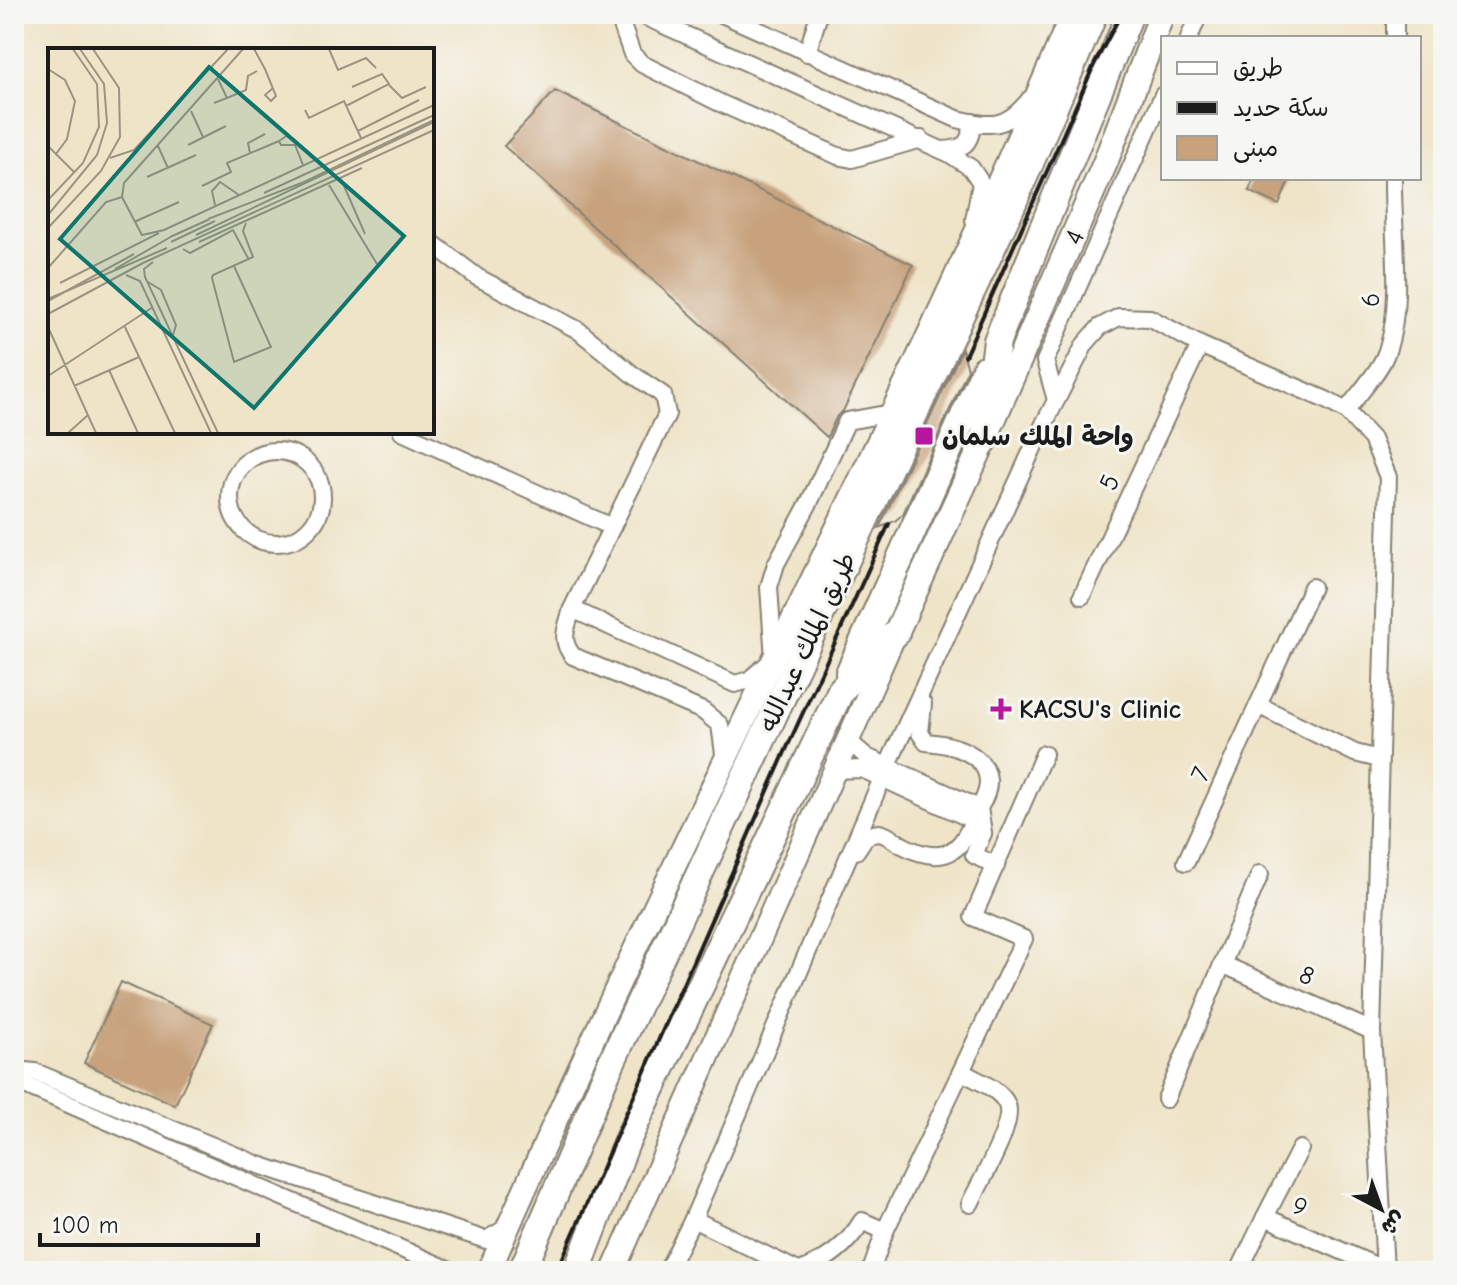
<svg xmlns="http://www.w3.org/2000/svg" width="1457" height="1285" viewBox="0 0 1457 1285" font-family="'Comic Neue','Playpen Sans Arabic',sans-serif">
<rect width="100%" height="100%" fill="#f6f6f2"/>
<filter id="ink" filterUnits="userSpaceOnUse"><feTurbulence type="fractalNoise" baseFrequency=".0125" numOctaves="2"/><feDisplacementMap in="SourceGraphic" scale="16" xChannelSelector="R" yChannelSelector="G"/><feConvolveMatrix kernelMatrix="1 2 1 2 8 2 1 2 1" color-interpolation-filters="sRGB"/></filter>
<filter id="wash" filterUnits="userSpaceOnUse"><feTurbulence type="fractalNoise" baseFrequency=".006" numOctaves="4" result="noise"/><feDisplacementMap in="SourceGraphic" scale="32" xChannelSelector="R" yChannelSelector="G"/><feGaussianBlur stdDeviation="1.8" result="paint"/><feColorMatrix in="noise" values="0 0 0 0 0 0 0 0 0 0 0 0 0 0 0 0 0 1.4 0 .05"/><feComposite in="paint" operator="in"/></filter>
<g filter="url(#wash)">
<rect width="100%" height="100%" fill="#efe4c8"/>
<g id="blocks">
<!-- building -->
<g fill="#c7a27d">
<polygon points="555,91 913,265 843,411 837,416 827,437 504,146"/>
<polygon points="1254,178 1290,178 1279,205 1249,191"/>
<polygon points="962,349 968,369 903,514 895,521 879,528"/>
<polygon points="121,982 213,1024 175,1105 84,1063"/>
</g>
</g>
</g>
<g filter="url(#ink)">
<use href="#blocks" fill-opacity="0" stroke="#868072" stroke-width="2"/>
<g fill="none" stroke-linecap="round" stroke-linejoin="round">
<defs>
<g id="minor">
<polyline points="618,14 632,54 642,64 720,103 838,156 852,159 921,139"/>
<polyline points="639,14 950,154 971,168 981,183 974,220"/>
<path d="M 722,14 L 957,119 C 992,127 1006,129 1030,99"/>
<polyline points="1189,38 1199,14"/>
<polyline points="1395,38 1395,14"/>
<polyline points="807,53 819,14"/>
<path d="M 942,150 C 964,149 970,145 973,122"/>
<path d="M 432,243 L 477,277 L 578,330 L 632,374 L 663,395 L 667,414 L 572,609 C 567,627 559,640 573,656 L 703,711 L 720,725 L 725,761"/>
<polyline points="1056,400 1045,361 1163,95"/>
<path d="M 1346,411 C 1358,394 1377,375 1385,356 C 1405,309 1392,229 1393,178"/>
<polyline points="402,432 612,527"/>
<circle cx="276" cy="497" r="46"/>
<polyline points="1082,596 1200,345"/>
<polyline points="572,609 735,684 749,680 774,659 769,587 776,564 809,503 847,421 891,413"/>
<polyline points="1258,705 1355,753 1379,759"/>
<polyline points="847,740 867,757 979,808"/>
<path d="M 834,770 L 862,769 L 973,820 L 983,833 L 979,808 C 1007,764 965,745 926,742 L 920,733 L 923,704"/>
<polyline points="983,833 974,855 996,866"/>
<path d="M 856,851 L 866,836 C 871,835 875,833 879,833 C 887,834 895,841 902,845 C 936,863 959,859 973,820"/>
<polyline points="1186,862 1312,587"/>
<polyline points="1222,964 1372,1031"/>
<polyline points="14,1070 35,1072 256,1164 486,1240 508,1227"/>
<path d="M 962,1072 C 976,1080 1001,1089 1007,1105 C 1015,1124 979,1184 970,1204"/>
<polyline points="14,1074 27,1086 452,1271"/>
<polyline points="1166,1099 1260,874"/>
<polyline points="1300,1149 1265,1217 1385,1270"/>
<polyline points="693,1219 798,1271"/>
<polyline points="885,1231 1024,939 973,917 1044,754"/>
<polyline points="667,1271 693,1219 887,767 1044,424 1085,344 1100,327 1119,317 1150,318 1200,345 1326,400 1346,411 1372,439 1388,477 1372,1031 1385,1271"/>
<path d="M 800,1271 C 827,1261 847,1246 862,1221 L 885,1231 L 871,1271"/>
<polyline points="1239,1271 1265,1217"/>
</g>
<g id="secondary">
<path d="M 489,1271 C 672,847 892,439 1072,14"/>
<polyline points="613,1271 891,643"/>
</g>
<polyline id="primary" points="896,633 984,441 1105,163 1162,14"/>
<g id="trunk">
<polyline points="984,441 997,341 1130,14"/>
<polyline points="849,673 985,369"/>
<polyline points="522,1271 607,1072 1012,205 1094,14"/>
<polyline points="577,1271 626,1143 841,690 896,633"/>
</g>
</defs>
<!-- minor casing -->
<use href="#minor" stroke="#868072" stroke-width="20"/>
<!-- secondary casing -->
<use href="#secondary" stroke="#868072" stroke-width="26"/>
<!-- primary casing -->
<use href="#primary" stroke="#868072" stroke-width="28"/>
<!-- trunk casing -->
<use href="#trunk" stroke="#868072" stroke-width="30"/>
<!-- minor -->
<use href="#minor" stroke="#fff" stroke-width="16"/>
<!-- secondary -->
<use href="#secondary" stroke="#fff" stroke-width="22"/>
<!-- primary -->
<use href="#primary" stroke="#fff" stroke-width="24"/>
<!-- trunk -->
<use href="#trunk" stroke="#fff" stroke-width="26"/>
<!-- rail -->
<g stroke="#1c1c1c" stroke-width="4">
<polyline points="965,356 1094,65 1121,14"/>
<polyline points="557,1271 785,752 889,524"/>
</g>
</g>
</g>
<!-- markers -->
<g fill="#b5179e" stroke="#f6f6f2" stroke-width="3">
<rect x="914" y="426" width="20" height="20" rx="4"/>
<path d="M997 697h8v8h8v8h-8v8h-8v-8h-8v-8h8z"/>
</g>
<g text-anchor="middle" stroke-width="6" stroke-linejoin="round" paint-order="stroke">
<!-- street labels -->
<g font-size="26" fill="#1c1c1c" stroke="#f6f6f2">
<text transform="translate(1074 237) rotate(-66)" y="9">4</text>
<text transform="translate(1370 300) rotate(-88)" y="9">6</text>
<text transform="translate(1109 482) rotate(-65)" y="9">5</text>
<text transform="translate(807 642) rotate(-65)" y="9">طريق الملك عبدالله</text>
<text transform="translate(1200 774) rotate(-66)" y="9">7</text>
<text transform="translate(1307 975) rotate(24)" y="9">8</text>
<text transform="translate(1300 1206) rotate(24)" y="9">9</text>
</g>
<!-- poi labels -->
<g font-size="26" font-weight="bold" fill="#1c1c1c" stroke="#f6f6f2" text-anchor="start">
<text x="942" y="445">واحة الملك سلمان</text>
<text x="1019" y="718">KACSU's Clinic</text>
</g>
</g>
<!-- overview -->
<g transform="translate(48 48)">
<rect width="386" height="386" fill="#efe4c8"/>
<path fill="none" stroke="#9b9483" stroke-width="2" d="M 195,1 L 76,135 L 74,149 L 94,187 L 116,182 L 386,57M 206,1 L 217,21 L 228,48 L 223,53 L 217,47 L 225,40M 281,1 L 290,22 L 318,10 L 328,20M 0,21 L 17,32 L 27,53 L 19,91 L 8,106M 341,37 L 354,50 L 378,39M 179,50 L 198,42 L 200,28 L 209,23M 166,55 L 179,50 L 169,29M 298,58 L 341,36 L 334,26 L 304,39M 257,62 L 261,70 L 296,53 L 313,90M 143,63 L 155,89M 310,83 L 371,52M 240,87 L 231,93 L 233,97 L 247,97 L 255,117M 140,97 L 178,78M 0,98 L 27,125M 110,98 L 120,120M 202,105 L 200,95 L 217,86M 62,110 L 86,102 L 180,1M 99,129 L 148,107M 293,131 L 317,186M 281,137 L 329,216M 154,138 L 183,124 L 179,115 L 231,93M 216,145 L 386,67M 0,152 L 35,115 L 51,79 L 49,36 L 25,1M 167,157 L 164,143 L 172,134 L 191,147M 0,167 L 49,107 L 59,75 L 56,36 L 32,1M 160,171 L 256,134 L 386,72M 86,174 L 131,154M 0,180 L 53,123 L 72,89 L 71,40 L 45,1M 148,187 L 386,74M 122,189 L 162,171M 123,194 L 167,173M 151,194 L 314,120M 135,201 L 142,205 L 185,182 L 201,212M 105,214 L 96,221 L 97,229 L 170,385M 186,218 L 223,299 L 186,314 L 164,230 L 165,227 L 205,209 L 195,183 L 198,175M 0,220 L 58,154 L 74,149M 67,221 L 126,187M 78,227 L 92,233 L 163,385M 100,234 L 113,242 L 128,277 L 125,287M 12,235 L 111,185M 0,251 L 119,200M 0,253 L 86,206M 0,266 L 95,215 L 386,82M 76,277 L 127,385M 0,279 L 48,385M 61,322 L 90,385M 0,328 L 105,259M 26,338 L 91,309M 20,385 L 40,367"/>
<path fill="#0f766e" fill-opacity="0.15" stroke="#0f766e" stroke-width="4" d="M 161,19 L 356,188 L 206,360 L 12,191 Z"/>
<rect width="386" height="386" fill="none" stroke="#1c1c1c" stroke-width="4"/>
</g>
<!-- margin -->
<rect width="1457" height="1285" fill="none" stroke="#f6f6f2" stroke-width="48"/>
<!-- legend -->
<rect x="1161" y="36" width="260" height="144" fill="#f6f6f2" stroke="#9f9f9c" stroke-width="2"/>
<rect x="1177" y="62" width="40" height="12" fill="#ffffff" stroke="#9f9f9c" stroke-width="2"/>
<text x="1233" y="76" font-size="24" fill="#1c1c1c">طريق</text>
<rect x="1177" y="102" width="40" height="12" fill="#1c1c1c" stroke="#9f9f9c" stroke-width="2"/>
<text x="1233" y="116" font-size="24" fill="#1c1c1c">سكة حديد</text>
<rect x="1177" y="136" width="40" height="24" fill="#c7a27d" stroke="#9f9f9c" stroke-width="2"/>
<text x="1233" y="156" font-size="24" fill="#1c1c1c">مبنى</text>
<!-- north arrow -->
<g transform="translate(1381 1209) rotate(139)" stroke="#f6f6f2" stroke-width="6" paint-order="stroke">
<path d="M0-6L14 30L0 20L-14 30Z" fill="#1c1c1c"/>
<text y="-12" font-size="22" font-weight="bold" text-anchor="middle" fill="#1c1c1c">ش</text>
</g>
<!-- scale -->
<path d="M40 1233v12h218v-12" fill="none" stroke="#1c1c1c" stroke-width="4"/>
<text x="52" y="1233" font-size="24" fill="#1c1c1c" stroke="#f6f6f2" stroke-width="6" paint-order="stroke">100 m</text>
</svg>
